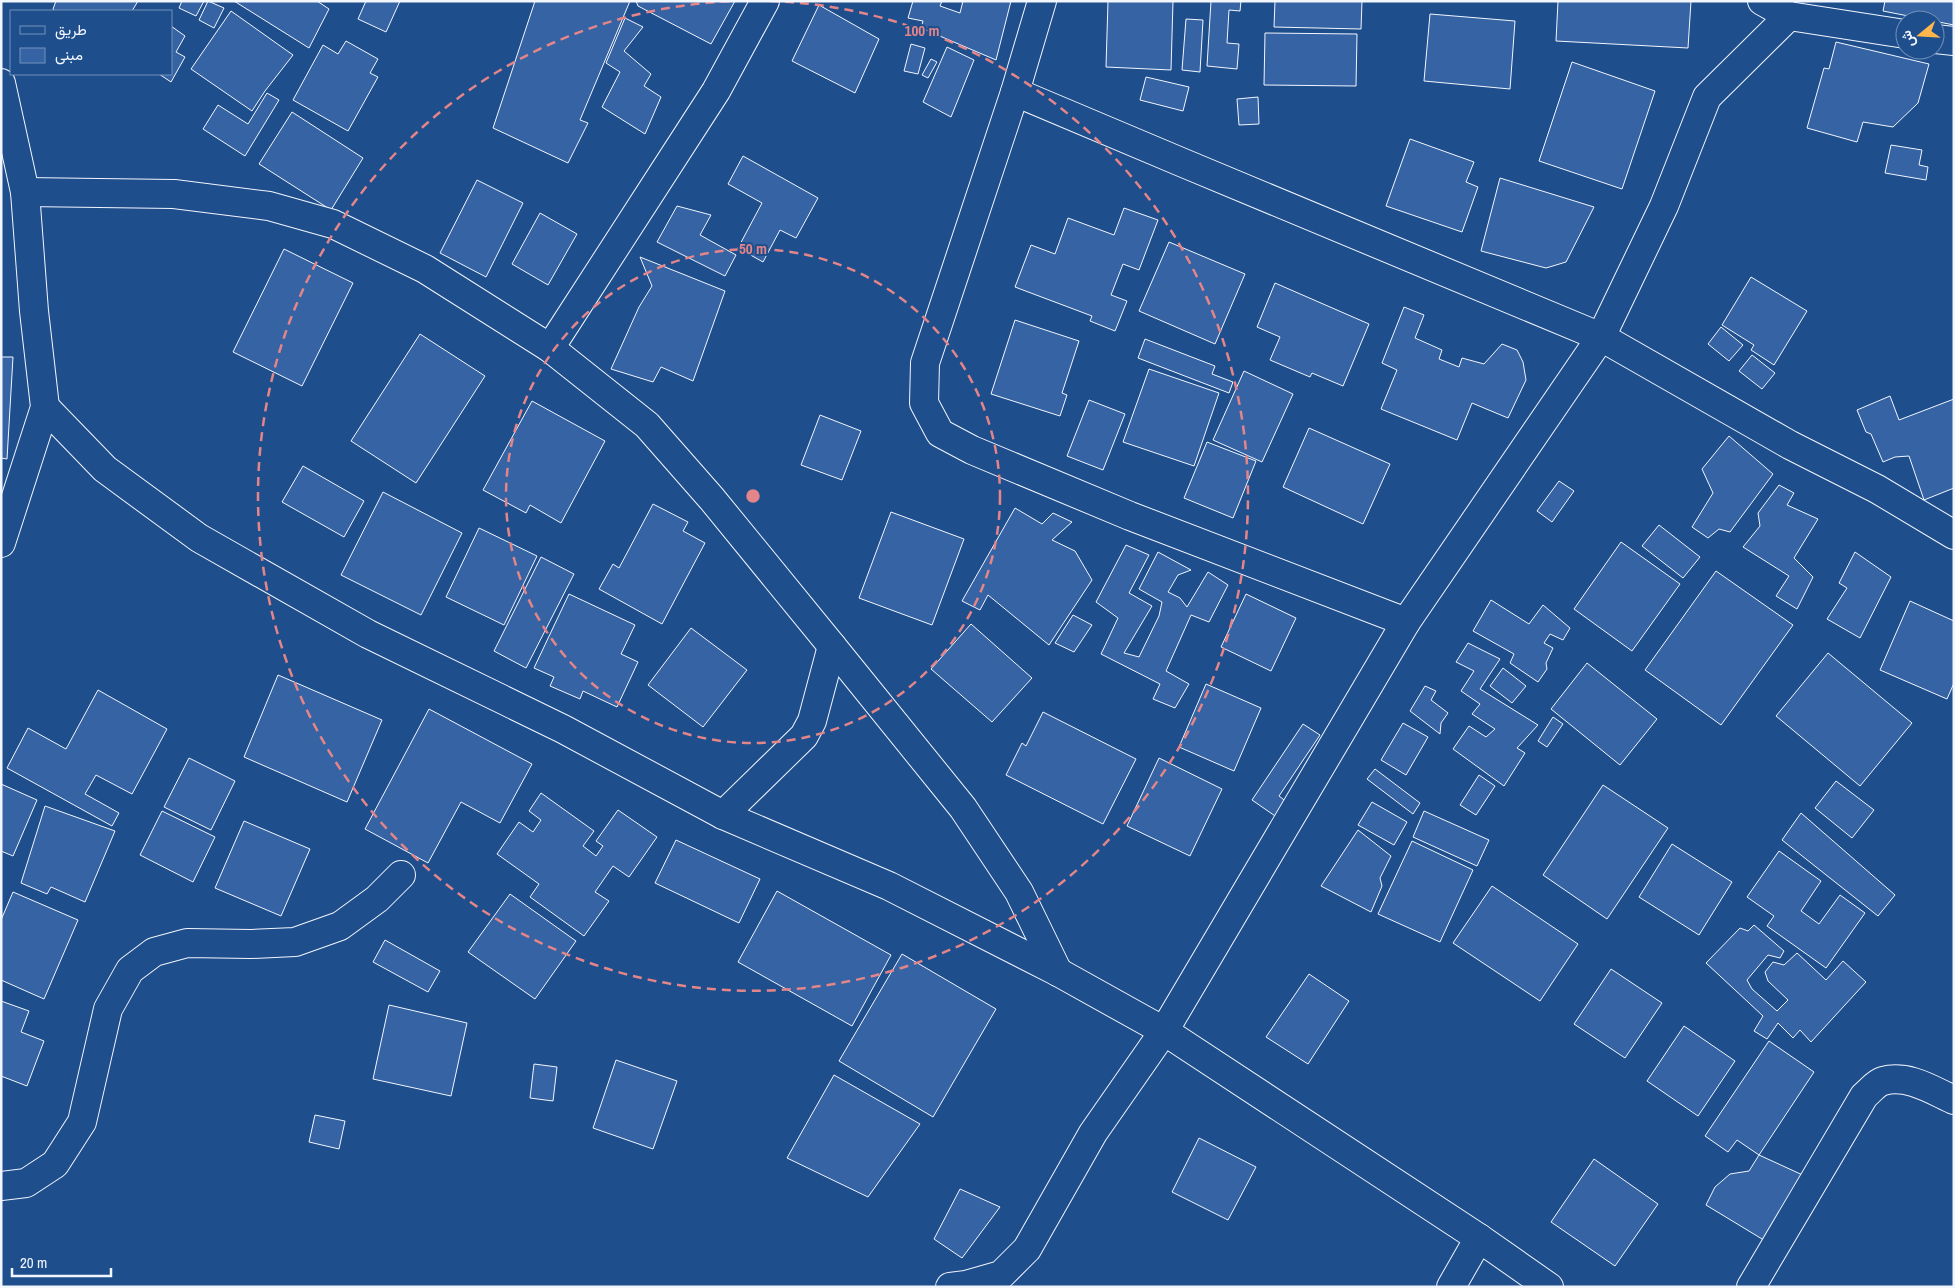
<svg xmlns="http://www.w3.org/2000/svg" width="1955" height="1288" viewBox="0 0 1955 1288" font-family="'Archivo Narrow',Vazirmatn,sans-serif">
<rect width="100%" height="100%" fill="#1f4e8c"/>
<!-- building -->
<g fill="#3563a3" stroke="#f2f6ff">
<polygon points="56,1 138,1 132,11 55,11 53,9"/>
<polygon points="182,1 204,1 196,16 179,8"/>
<polygon points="208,1 224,8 214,28 199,20"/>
<polygon points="234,1 317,1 329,9 309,48"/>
<polygon points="366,1 400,1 386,32 358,19"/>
<polygon points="535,1 630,1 580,120 588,123 568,163 493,128"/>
<polygon points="636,1 735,1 711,44 638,6"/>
<polygon points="913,1 942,1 940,6 960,13 963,1 1011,1 996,60 921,28 923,21 908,18"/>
<polygon points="1108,1 1173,1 1171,70 1106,67"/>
<polygon points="1211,1 1241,1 1240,11 1229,10 1227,43 1239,44 1237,69 1207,66"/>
<polygon points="1275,1 1362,1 1361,29 1274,27"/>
<polygon points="1558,1 1691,1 1688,48 1556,41"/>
<polygon points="1885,1 1954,1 1954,25 1883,11"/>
<polygon points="819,5 879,39 855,93 792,61"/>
<polygon points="231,11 293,55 265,91 252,111 191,69"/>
<polygon points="1430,14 1515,21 1510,89 1424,81"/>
<polygon points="625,18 643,27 624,51 651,74 644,86 661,97 645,134 602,107 620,72 606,63"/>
<polygon points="1186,19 1203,20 1200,72 1182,70"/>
<polygon points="171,26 185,36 176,52 185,57 171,82 159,74 171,74"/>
<polygon points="1265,33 1357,34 1356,86 1264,85"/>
<polygon points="346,41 378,59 370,73 378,77 348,131 293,100 323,45 338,54"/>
<polygon points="1836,42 1929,64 1918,103 1893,127 1863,122 1857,142 1807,128 1824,68 1829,69"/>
<polygon points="911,44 925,48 918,74 904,71"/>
<polygon points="947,47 974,60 951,117 923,102"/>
<polygon points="931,59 937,62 928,78 922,75"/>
<polygon points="1572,62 1655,91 1622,189 1539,161"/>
<polygon points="1146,77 1189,87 1183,111 1140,100"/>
<polygon points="267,93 279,100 245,156 203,129 218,105 248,124"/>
<polygon points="1258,97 1259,124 1239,125 1237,99"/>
<polygon points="292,112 363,158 331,210 259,164"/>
<polygon points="1410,139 1474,162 1466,182 1478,187 1462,232 1386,206"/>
<polygon points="1891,145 1922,150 1919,165 1928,167 1926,180 1885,173"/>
<polygon points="743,156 818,198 796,238 780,230 763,262 738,248 762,203 728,184"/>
<polygon points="1500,178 1594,207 1566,262 1546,268 1481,251"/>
<polygon points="477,180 523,203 486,277 440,253"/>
<polygon points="677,206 711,215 700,235 736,255 725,276 657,242"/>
<polygon points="1124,208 1158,220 1139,270 1123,264 1111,295 1127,301 1115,331 1090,321 1092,316 1015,287 1031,245 1055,254 1068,218 1114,235"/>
<polygon points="540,213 577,234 548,285 512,264"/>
<polygon points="1169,242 1245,274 1215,344 1139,311"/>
<polygon points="284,249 353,283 302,386 233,352"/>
<polygon points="640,257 725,291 693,381 661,367 653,382 611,369 639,307 652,286"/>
<polygon points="1751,277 1807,311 1774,365 1751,350 1754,345 1722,325"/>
<polygon points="1275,283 1369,324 1343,386 1312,373 1310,377 1270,360 1280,337 1257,327"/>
<polygon points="1404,307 1424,315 1415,338 1442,350 1439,359 1459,367 1462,358 1484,364 1502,344 1517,350 1523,362 1526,380 1508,418 1472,403 1457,440 1381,409 1397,370 1382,363"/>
<polygon points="1015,320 1079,341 1062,393 1067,395 1060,416 991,394"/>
<polygon points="1721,327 1743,345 1729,361 1708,344"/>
<polygon points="420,334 485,376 416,483 351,441"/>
<polygon points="1145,339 1215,366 1212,374 1233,382 1229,393 1138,358"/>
<polygon points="1752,355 1775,373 1762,389 1739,371"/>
<polygon points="1,357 13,357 7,459 1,458"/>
<polygon points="1149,369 1219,393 1194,466 1123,442"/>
<polygon points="1244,371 1293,394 1262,462 1213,440"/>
<polygon points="1890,396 1899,420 1954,399 1954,488 1924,500 1909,456 1895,457 1883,462 1871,434 1866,432 1857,410"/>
<polygon points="1089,400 1125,414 1103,470 1067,456"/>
<polygon points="532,401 605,441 561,523 530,505 526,513 483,490"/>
<polygon points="820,415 861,431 842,480 801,465"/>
<polygon points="1309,428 1390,464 1363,524 1283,487"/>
<polygon points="1729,436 1773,474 1730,532 1719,529 1708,538 1692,527 1713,493 1702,469"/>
<polygon points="1207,442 1256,461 1233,518 1184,498"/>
<polygon points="303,466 364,501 344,537 282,502"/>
<polygon points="1559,481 1574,491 1552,522 1537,511"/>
<polygon points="1779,485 1794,493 1787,505 1818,519 1794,558 1813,577 1797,609 1776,596 1789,576 1743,547 1760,526 1758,513"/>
<polygon points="383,492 462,533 421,615 341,575"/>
<polygon points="653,504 688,522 683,531 705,543 662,624 599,589 613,564 619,568"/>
<polygon points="1015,508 1042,524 1053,513 1072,522 1052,540 1075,551 1092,580 1049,645 988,595 980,610 962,601"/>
<polygon points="891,512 964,539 932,625 859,598"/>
<polygon points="1659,525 1700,557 1683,578 1642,546"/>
<polygon points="479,528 537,556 504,625 446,597"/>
<polygon points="1621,542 1680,584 1632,651 1574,609"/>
<polygon points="1126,545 1149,555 1129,593 1152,606 1124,653 1139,657 1159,616 1162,602 1139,589 1158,552 1191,570 1178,575 1168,592 1180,598 1187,607 1208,572 1228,585 1209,622 1191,615 1166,671 1189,684 1175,708 1153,699 1160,684 1101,654 1118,618 1096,602"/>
<polygon points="1855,552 1891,577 1860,638 1827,619 1847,588 1839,583"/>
<polygon points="541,557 574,574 526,668 494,651"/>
<polygon points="1716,571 1793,625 1721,725 1645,670"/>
<polygon points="569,594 635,625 621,654 638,662 617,707 583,691 580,699 550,686 554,677 534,668"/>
<polygon points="1246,594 1296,618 1271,671 1221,647"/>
<polygon points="1491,600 1529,624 1543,605 1570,628 1563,640 1550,634 1544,643 1553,648 1546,663 1547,669 1538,682 1510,663 1514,654 1473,631"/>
<polygon points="1910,601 1954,621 1954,683 1947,699 1880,670"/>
<polygon points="1073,615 1092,625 1074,652 1055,643"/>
<polygon points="971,624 1032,678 992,722 931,669"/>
<polygon points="691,628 747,670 703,727 648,685"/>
<polygon points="1468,643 1500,659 1480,689 1538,725 1517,748 1525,753 1504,786 1453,749 1469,726 1486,737 1495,729 1472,714 1480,704 1461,691 1474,671 1456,662"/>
<polygon points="1828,653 1912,723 1860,786 1776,716"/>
<polygon points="1587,663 1657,719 1620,765 1551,709"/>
<polygon points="1503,668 1526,686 1512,703 1490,686"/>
<polygon points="278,675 382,720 347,802 244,757"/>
<polygon points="1206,684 1261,708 1234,771 1179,747"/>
<polygon points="1425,686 1436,691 1431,700 1448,713 1441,723 1440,734 1410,711"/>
<polygon points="98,690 167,729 132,794 96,775 85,794 119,813 112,826 7,768 28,728 66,749"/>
<polygon points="429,709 532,764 500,823 461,802 428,863 365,829"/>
<polygon points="1043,712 1136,759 1103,824 1006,775 1022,743 1026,746"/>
<polygon points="1553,717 1563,724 1547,747 1538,741"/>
<polygon points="1403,723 1428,737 1406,775 1381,760"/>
<polygon points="1303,724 1320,735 1279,796 1288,803 1278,818 1252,800"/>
<polygon points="189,758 235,781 211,830 164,807"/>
<polygon points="1159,758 1222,789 1190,856 1127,826"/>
<polygon points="1375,769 1420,803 1413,814 1367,779"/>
<polygon points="1479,775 1495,786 1476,815 1460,805"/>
<polygon points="1836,781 1874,810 1852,838 1815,808"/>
<polygon points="1,784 37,800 13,856 1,851"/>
<polygon points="1603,785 1668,828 1607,919 1543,875"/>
<polygon points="541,793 594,831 583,846 596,856 603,846 596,841 618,810 657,837 629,877 613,866 595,892 609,901 584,936 530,897 539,884 497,854 519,822 533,832 541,820 529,811"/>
<polygon points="1372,802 1407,822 1394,845 1358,825"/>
<polygon points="45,806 115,831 85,902 51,887 47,894 21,883"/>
<polygon points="162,811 215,837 193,882 140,855"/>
<polygon points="1424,811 1489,840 1477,866 1413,837"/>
<polygon points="1801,813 1895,895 1878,916 1782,840"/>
<polygon points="244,821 310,849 281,916 215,888"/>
<polygon points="1358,830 1391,856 1380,878 1382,886 1371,912 1321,886"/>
<polygon points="676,840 760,879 739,923 655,883"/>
<polygon points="1412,841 1473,870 1440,942 1378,914"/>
<polygon points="1672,844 1732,882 1699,935 1639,897"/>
<polygon points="1779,851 1821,881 1801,911 1819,924 1840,895 1865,913 1826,968 1767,926 1774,916 1747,897"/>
<polygon points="1492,886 1578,944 1540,1001 1453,943"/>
<polygon points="777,891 891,955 852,1026 738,962"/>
<polygon points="13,892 78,920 44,999 1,980 1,920"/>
<polygon points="510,894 576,941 535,999 468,952"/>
<polygon points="1754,925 1784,951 1780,958 1768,955 1747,980 1752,989 1777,1011 1788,1000 1768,981 1765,972 1773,962 1784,965 1797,953 1826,980 1843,961 1866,982 1811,1042 1800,1030 1793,1038 1778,1023 1767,1039 1754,1031 1763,1016 1706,963 1740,928 1748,931"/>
<polygon points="385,940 440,971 428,992 373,962"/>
<polygon points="902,954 996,1009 933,1117 839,1061"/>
<polygon points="1611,969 1662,1003 1625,1058 1574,1024"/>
<polygon points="1309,974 1349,1001 1308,1064 1266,1037"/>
<polygon points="1,1001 29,1011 21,1032 44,1041 27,1086 1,1076"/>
<polygon points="389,1005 467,1023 451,1096 373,1079"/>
<polygon points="1684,1026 1735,1061 1698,1116 1647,1081"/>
<polygon points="1769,1041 1814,1072 1759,1155 1737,1140 1728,1152 1705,1136"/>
<polygon points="616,1060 677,1081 653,1149 593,1128"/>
<polygon points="534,1064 557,1067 553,1101 530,1098"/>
<polygon points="834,1075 920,1124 868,1197 787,1158"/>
<polygon points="315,1115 345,1121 339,1149 309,1142"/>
<polygon points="1199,1138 1256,1167 1228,1220 1172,1192"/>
<polygon points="1759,1155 1807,1177 1767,1242 1706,1205 1715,1187 1730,1174 1749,1171"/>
<polygon points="1594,1159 1658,1204 1615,1266 1551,1222"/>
<polygon points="960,1189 1000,1207 962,1258 934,1239"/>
</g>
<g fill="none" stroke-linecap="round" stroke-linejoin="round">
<defs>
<g id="minor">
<polyline points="1042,1 1015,92 925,363 924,403 940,433 972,450 1130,516 1406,622"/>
<polyline points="1935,39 1954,41"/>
<polyline points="1,83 25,192 34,311 45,407 1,543"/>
<polyline points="1015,92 1181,162 1601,337 1790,445 1877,489 1954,535"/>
<polyline points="25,192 174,194 269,206 333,224 425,269 550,348 647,425 712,499 832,646 963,808 1019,892 1058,972"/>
<polyline points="550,348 716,91 765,1"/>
<polyline points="45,407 105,469 199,538 368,634 563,729 723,815 889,886 1058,972 1164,1031 1406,622 1601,337 1664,206 1707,97 1789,16 1905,34"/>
<polyline points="723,815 804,736 812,721 832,646"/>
<polyline points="1,1186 26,1183 55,1164 82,1122 108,1009 130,970 154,952 187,943 251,944 295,942 340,926 377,899 401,875"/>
<polyline points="950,1287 966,1285 1001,1275 1027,1249 1093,1133 1164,1031 1479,1238 1549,1287"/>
<polyline points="1451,1287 1479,1238"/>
<path d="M 1751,1287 L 1864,1096 C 1870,1091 1876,1083 1883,1081 C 1908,1074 1932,1090 1954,1100"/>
</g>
<polyline id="tertiary" points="1762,1 1789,16"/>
</defs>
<!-- minor casing -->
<use href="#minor" stroke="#f2f6ff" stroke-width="30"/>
<!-- tertiary casing -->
<use href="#tertiary" stroke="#f2f6ff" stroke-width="30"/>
<!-- minor -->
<use href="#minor" stroke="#1f4e8c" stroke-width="28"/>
<!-- tertiary -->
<use href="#tertiary" stroke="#1f4e8c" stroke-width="28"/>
</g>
<!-- distance rings -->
<g fill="none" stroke="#e38589" stroke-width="2.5" stroke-dasharray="9 6">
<circle cx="753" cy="496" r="247"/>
<path d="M770 1A495 495 0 1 1 736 1"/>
</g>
<circle cx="753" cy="496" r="8" fill="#e38589" stroke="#1f4e8c" stroke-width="2.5"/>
<g font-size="15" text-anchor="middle" font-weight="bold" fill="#e38589" stroke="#1f4e8c" stroke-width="4" stroke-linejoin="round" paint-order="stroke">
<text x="922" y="36">100 m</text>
<text x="753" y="254">50 m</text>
</g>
<!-- border -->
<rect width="1955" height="1288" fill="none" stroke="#f2f6ff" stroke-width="5"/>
<!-- legend -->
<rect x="10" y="10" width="162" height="65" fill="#1f4e8c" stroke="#7391ba"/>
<rect x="20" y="26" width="25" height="8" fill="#1f4e8c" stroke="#7391ba"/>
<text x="55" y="35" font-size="15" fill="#f2f6ff">طريق</text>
<rect x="20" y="48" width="25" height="15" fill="#3563a3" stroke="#7391ba"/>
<text x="55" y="60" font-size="15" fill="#f2f6ff">مبنى</text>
<!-- north arrow -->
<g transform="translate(1920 35) rotate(252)"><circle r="24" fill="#1f4e8c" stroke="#7391ba"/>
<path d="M0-4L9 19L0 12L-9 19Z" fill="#ffb74d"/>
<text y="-8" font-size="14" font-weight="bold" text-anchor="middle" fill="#f2f6ff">ش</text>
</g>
<!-- scale -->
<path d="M12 1268v8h99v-8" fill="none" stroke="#f2f6ff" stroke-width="2.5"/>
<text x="20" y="1268" font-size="15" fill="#f2f6ff" stroke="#1f4e8c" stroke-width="4" paint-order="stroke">20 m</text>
</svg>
